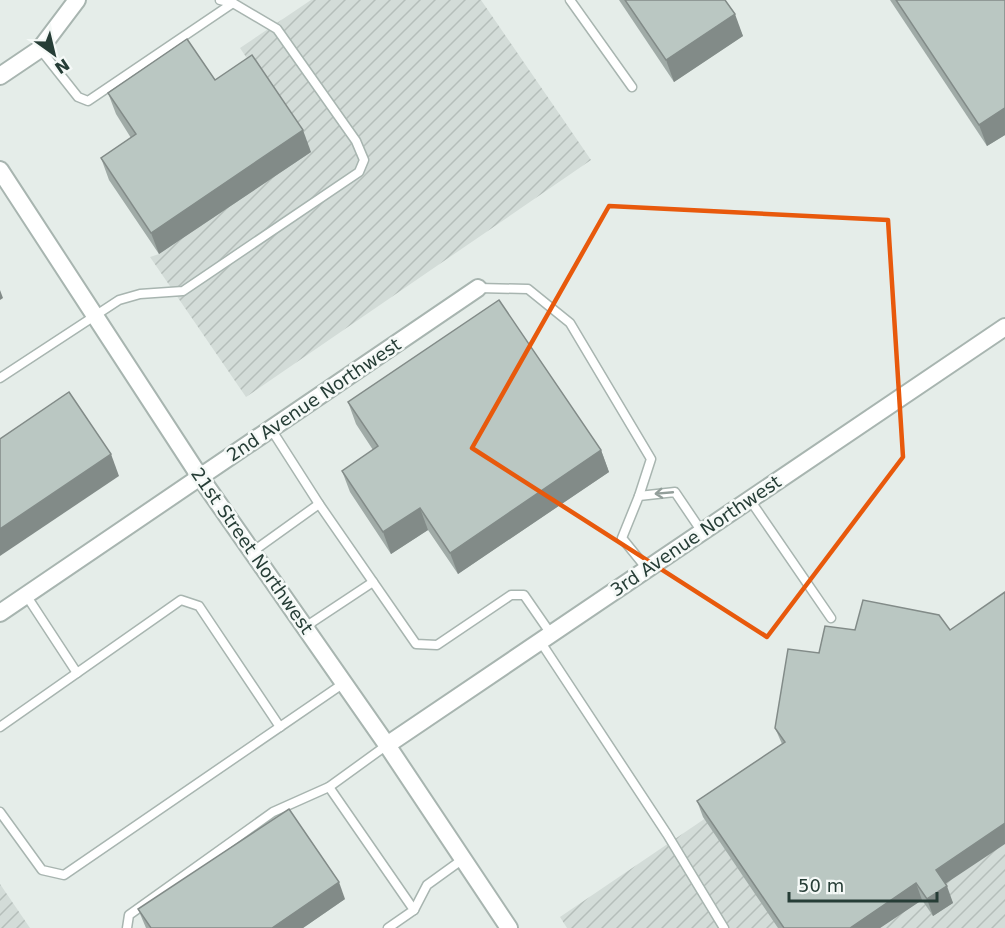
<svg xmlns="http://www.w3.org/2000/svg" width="1005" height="928" viewBox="0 0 1005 928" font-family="'DejaVu Sans',sans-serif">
<defs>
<pattern id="industrial-furrows" width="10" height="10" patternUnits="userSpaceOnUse" patternTransform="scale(1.5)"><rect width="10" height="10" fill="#d3dcd8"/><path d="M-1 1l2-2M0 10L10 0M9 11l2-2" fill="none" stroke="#b5beba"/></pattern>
</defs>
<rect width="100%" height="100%" fill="#e5ede9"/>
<!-- industrial -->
<g fill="url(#industrial-furrows)">
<polygon points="311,0 481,0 591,160 246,397 150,257 159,254 310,152 240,48"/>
<polygon points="1005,615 1005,928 567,928 560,917"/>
<polygon points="0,884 30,928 0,928"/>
</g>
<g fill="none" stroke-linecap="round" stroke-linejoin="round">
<defs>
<g id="service">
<polyline points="570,0 632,87"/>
<polyline points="40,49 78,97 88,101 233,3"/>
<polyline points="478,288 528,289 570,323 651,459 639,496"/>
<polyline points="0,378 119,300 140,294 183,291 359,172 364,160 356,141 277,29 233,3 220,0"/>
<polyline points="271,429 319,504 416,644 437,645 511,595 524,595 551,634"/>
<polyline points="750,500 831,618"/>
<polyline points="252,552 319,504"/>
<polyline points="647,569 622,538 639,496 675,492 702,532"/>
<polyline points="26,595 77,673"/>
<polyline points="305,627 373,582"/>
<polyline points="540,641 667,834 724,928"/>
<polyline points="0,727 181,600 199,606 280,727"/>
<polyline points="329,787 414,910 388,928"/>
<polyline points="0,812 42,870 64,875 344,683"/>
<polyline points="414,910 427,885 463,859"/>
<polyline points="127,928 129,915 273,812 329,787 387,745"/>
</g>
<g id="minor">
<polyline points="0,76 40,49 77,0"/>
<polyline points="0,170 200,477 387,745 509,928"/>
<polyline points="0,613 478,288"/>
<polyline points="387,745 1005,327"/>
</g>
</defs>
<!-- service casing -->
<use href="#service" stroke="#a8b5b0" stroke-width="11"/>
<!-- minor casing -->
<use href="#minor" stroke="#a8b5b0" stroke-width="20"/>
<!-- service -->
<use href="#service" stroke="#fff" stroke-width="8"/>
<!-- minor -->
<use href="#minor" stroke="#fff" stroke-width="16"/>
</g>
<!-- wall -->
<g fill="#a0aba7">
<polygon points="619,0 725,0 743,36 674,82"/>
<polygon points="890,0 1005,0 1005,135 987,146"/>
<polygon points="215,80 311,152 159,254 109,180 101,158 131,138 116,114 108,93"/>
<polygon points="348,402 601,450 609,472 458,574 428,530 391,554 350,492 342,471 373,450 356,424"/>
<polygon points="775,728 945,884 953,903 933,916 922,900 880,928 778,928 703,817 697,801 782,744"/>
<polygon points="345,899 303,928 146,928 138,909"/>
</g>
<!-- shaded-wall -->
<g fill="#828b88">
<polygon points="735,14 743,36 674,82 666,60"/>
<polygon points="1005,108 1005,135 987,146 979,125"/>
<polygon points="303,130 311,152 159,254 151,233"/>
<polygon points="0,290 3,298 0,300"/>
<polygon points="601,450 609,472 458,574 450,553"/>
<polygon points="111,454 119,476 0,556 0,529"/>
<polygon points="420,508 428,530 391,554 383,532"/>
<polygon points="1005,823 1005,844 942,886 936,870"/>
<polygon points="339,882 345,899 303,928 272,928"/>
<polygon points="916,883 922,900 880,928 850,928"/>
<polygon points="947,886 953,903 933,916 927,899"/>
</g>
<!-- building -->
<g fill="#bac7c2" stroke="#828b88" stroke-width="1.5">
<polygon points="625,0 725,0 735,14 666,60"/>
<polygon points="896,0 1005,0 1005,108 979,125"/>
<polygon points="187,39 215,80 252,55 303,130 151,233 101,158 136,134 108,93"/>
<polygon points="499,300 601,450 450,553 420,508 383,532 342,471 378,446 348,402"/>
<polygon points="69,392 111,454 0,529 0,439"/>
<polygon points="1005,592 1005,823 936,870 947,886 927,899 916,883 850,928 784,928 697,801 785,742 775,728 788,649 819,653 825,626 855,630 863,600 939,615 950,630"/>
<polygon points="289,809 339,882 272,928 151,928 138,909"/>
</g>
<!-- one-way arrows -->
<defs><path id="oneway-shaft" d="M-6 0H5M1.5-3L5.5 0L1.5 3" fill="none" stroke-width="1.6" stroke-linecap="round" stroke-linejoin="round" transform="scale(1.5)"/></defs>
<use stroke="#929e9a" href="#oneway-shaft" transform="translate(664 493) rotate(175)"/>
<!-- marked area -->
<path fill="none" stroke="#e8590c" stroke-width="4.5" stroke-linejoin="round" d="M 609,206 L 888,220 L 903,457 L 767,637 L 472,448 Z"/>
<g text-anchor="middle" stroke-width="5" stroke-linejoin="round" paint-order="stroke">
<!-- street labels -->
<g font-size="18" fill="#263d36" stroke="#f5f9f7">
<text transform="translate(314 400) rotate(-34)" y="6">2nd Avenue Northwest</text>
<text transform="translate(696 536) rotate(-34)" y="6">3rd Avenue Northwest</text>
<text transform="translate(252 551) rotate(55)" y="6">21st Street Northwest</text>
</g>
</g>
<!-- north arrow -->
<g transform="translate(54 54) rotate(146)" stroke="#f5f9f7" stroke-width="4.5" paint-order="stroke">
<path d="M0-4.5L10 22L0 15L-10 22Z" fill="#263d36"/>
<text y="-9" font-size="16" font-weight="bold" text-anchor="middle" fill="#263d36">N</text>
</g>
<!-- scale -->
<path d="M789 892v9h148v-9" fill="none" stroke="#263d36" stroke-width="3"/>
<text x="798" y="892" font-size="18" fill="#263d36" stroke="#f5f9f7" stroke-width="4.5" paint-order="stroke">50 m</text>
</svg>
